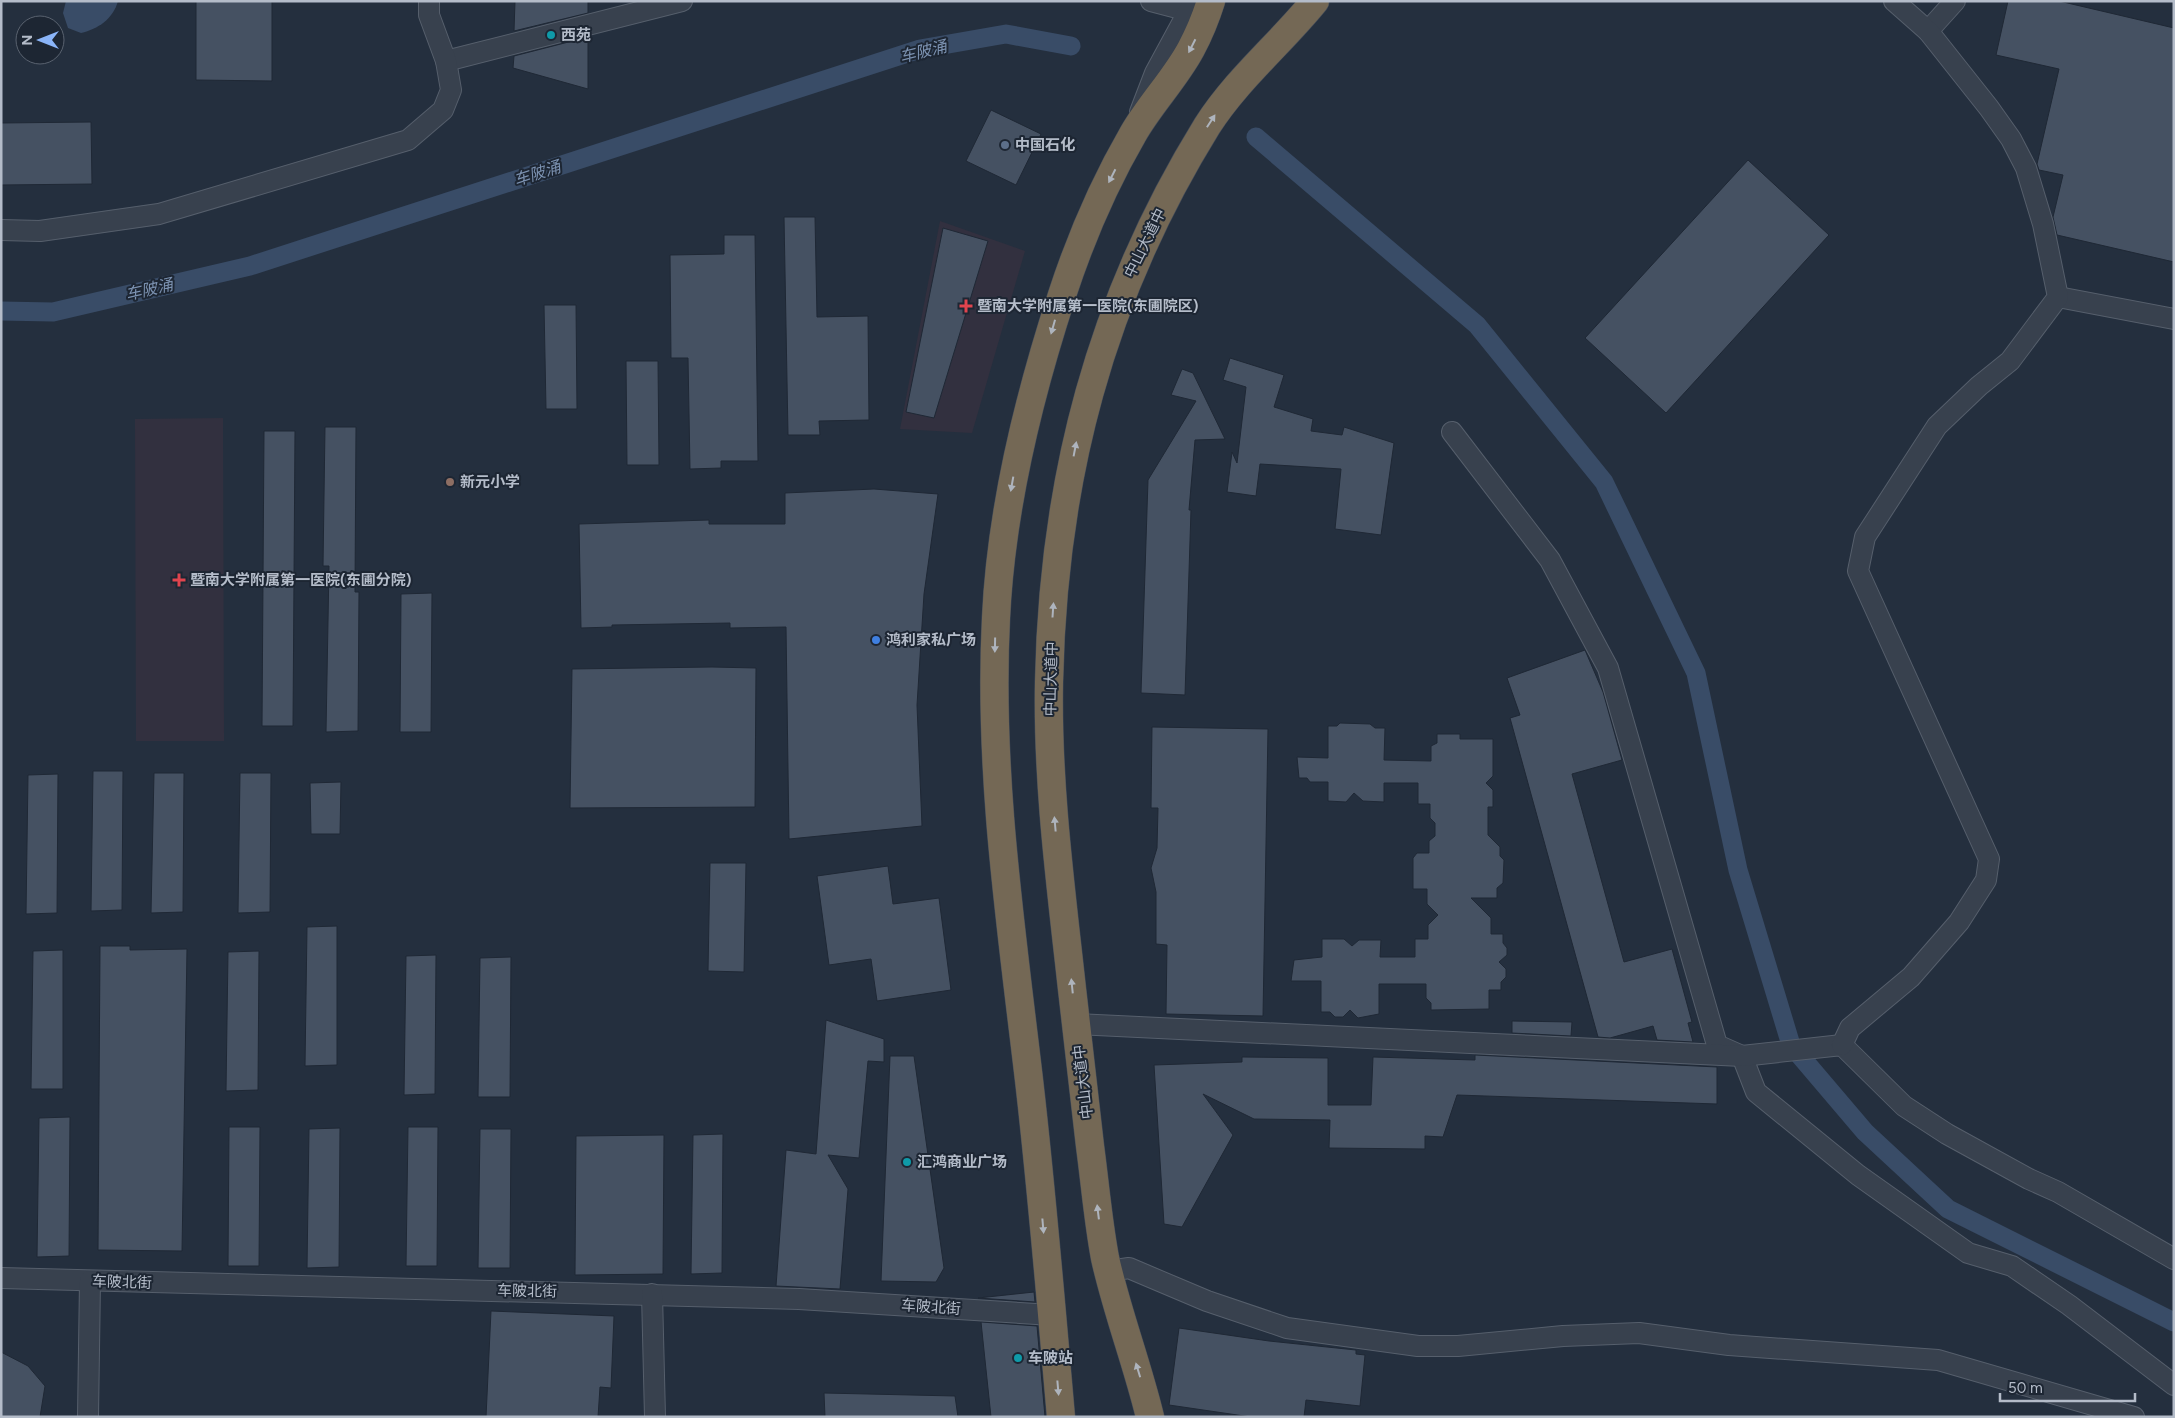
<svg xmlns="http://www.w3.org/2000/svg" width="2175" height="1418" viewBox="0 0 2175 1418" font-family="Figtree,'Noto Sans SC',sans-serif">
<rect width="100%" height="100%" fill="#242f3e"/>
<!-- medical -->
<g fill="#32303f">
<polygon points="940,221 1025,251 972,433 900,429"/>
<polygon points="223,418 224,741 136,741 135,419"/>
</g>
<!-- water -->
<path fill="#394c67" d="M 66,1 L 118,1 C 113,19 98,29 81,33 L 68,28 L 63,13 Z"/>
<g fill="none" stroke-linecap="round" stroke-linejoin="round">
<!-- canal -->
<g stroke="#394c67" stroke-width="19">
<polyline points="1256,137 1477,325 1604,482 1696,673 1738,870 1791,1045 1865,1132 1948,1209 2174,1322"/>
<polyline points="1,311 53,312 250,266 920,49 1006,34 1071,46"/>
</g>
</g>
<!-- building -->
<g fill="#455162" stroke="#1f2835">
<polygon points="196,1 272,1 272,81 196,80"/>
<polygon points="515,1 588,1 588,13 514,31"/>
<polygon points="2008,1 2059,1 2174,28 2174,262 2057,235 2053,217 2063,175 2039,170 2037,164 2059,69 1996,55"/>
<polygon points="588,37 588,89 513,68 514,56"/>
<polygon points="991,110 1041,134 1016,185 966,161"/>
<polygon points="91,122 92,184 1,185 1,123"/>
<polygon points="1748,160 1829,235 1666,413 1585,338"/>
<polygon points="784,217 815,217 817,317 868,316 869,420 819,421 820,435 788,435"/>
<polygon points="943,228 988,241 934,418 906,412"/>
<polygon points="724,235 755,235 758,461 721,461 721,468 690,469 688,358 671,358 670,255 724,254"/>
<polygon points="544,305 576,305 577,409 546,409"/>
<polygon points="1230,358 1284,375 1274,407 1313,419 1311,431 1342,435 1344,427 1394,443 1381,535 1335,529 1341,469 1260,464 1256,496 1227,492 1232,452 1237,463 1246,387 1223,380"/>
<polygon points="626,361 658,361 659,465 627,465"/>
<polygon points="1182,369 1193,373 1225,439 1195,440 1189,510 1191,510 1185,695 1141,693 1148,480 1196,401 1171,395"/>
<polygon points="325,427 356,427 355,592 359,592 358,731 326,732 329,566 323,566"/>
<polygon points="264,431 295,431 293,726 262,726"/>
<polygon points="874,489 938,494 924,594 917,705 922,826 789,839 786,627 730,628 730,623 612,625 612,627 581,628 579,524 709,520 709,524 785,524 785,493"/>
<polygon points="432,593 431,732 400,732 401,594"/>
<polygon points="1585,650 1603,692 1622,760 1572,774 1624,962 1672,949 1692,1022 1688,1023 1693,1042 1657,1040 1653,1026 1610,1038 1598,1037 1510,718 1520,715 1507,678"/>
<polygon points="712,667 756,668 755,807 570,808 572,669"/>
<polygon points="1340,723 1370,724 1375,728 1385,728 1384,760 1431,761 1431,746 1437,743 1437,734 1460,734 1460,739 1493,739 1493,776 1486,783 1493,790 1493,807 1488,807 1488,835 1500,847 1500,856 1504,860 1503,883 1497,888 1497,898 1471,898 1491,918 1491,934 1503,934 1503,943 1507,948 1507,955 1499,962 1506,969 1506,977 1501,982 1501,990 1489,990 1489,1009 1431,1010 1431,1003 1426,998 1426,984 1379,984 1379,1014 1358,1018 1350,1010 1343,1017 1335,1017 1330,1012 1321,1012 1321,981 1291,981 1294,960 1322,957 1322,939 1344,939 1352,946 1359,940 1381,940 1380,957 1415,957 1415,939 1428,939 1428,925 1438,915 1427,904 1427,889 1413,889 1413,858 1417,853 1429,853 1429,841 1435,836 1435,823 1430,818 1430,804 1418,804 1418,783 1384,783 1384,802 1363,801 1354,793 1346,802 1328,801 1328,782 1310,782 1307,778 1299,778 1297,757 1328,758 1328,726 1337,726"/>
<polygon points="1152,727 1268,729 1263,1016 1166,1014 1167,945 1156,944 1156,892 1151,868 1157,848 1158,808 1151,808"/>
<polygon points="93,771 123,771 122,910 91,911"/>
<polygon points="154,773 184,773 183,912 151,913"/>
<polygon points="240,773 271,773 270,912 238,913"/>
<polygon points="58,774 57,913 26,914 28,775"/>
<polygon points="341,782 340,834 311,834 310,783"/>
<polygon points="710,863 746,863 744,972 708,971"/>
<polygon points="888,866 893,904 939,898 951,990 877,1001 871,959 829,965 817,876"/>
<polygon points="337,926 337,1065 305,1066 307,927"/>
<polygon points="100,946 130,946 130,950 187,949 182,1251 98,1250"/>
<polygon points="63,950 63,1089 31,1089 33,951"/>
<polygon points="259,951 258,1090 226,1091 228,952"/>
<polygon points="436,955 435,1094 404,1095 406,956"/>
<polygon points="511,957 510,1097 478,1097 480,958"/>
<polygon points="826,1020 884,1039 884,1062 868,1061 859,1158 828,1155 848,1189 840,1289 776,1286 786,1150 816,1154"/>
<polygon points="1512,1021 1572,1022 1571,1036 1512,1033"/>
<polygon points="1475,1055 1717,1067 1717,1104 1457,1095 1443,1137 1425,1136 1425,1149 1329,1148 1330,1120 1254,1119 1203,1094 1233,1135 1182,1227 1164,1224 1154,1065 1242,1062 1242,1057 1328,1058 1328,1105 1371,1105 1373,1057 1475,1060"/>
<polygon points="890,1056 914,1056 944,1268 936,1282 881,1281"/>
<polygon points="70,1117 69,1256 37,1257 39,1118"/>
<polygon points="229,1127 260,1127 259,1266 228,1266"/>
<polygon points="408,1127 438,1127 437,1266 406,1266"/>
<polygon points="340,1128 339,1267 307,1268 309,1129"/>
<polygon points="480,1129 511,1129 510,1268 478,1268"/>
<polygon points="723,1134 722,1273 691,1274 693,1135"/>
<polygon points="664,1135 663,1274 575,1275 576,1136"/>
<polygon points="1034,1292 1035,1302 978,1298"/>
<polygon points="491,1311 614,1316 611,1388 600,1387 598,1417 486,1417"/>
<polygon points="981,1322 1037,1326 1045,1417 991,1417"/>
<polygon points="1179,1328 1269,1341 1356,1350 1356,1354 1365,1355 1360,1406 1306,1400 1304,1417 1251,1417 1169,1405"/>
<polygon points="1,1352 28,1366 45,1386 40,1417 1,1417"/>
<polygon points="824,1393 955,1396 958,1417 825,1417"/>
</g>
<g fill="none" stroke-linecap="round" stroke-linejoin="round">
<defs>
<g id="minor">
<polyline points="1151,1 1189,11"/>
<polyline points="1928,31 1955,1"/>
<polyline points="446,61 682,1"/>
<polyline points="1140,112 1155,73 1194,1"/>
<polyline points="1,230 40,231 159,214 408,140 443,110 451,90 446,61 429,15 429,1"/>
<polyline points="2058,297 2174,319"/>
<polyline points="1452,432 1550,560 1608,668 1717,1045 1742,1056 1756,1092 1858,1175 1968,1253 2012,1266 2069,1305 2174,1385"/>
<polyline points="1076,1024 1742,1056 1842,1045 1904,1106 1947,1134 2029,1179 2058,1192 2174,1259"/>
<polyline points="1842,1045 1850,1028 1911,977 1959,922 1986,880 1989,859 1858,571 1865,537 1937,426 1979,386 2010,361 2058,297 2043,224 2026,168 2011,139 1989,108 1928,31 1894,1"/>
<polyline points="1109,1271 1129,1268 1207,1301 1287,1328 1418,1346 1458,1346 1563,1336 1639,1333 1729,1345 1938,1360 2134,1417"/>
<polyline points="1,1278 799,1299 1052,1315"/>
<polyline points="652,1294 655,1417"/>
<polyline points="88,1417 90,1281"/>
</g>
<g id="highway">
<path d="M 1061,1417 C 1051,1304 1042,1192 1029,1080 C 1011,926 988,773 996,618 C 1001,508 1028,399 1062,295 C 1080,240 1104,184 1133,134 C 1150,104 1175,79 1191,49 C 1199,34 1206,17 1211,1"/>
<path d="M 1150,1417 C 1137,1363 1117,1312 1105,1258 C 1098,1221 1095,1183 1090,1146 C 1084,1094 1078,1042 1072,989 C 1061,888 1047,785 1049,682 C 1053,480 1100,299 1207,126 C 1237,79 1280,44 1315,1"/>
</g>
</defs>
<!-- minor casing -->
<use href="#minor" stroke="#565f6c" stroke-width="22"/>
<!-- highway casing -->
<use href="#highway" stroke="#434c59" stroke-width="29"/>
<!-- minor -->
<use href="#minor" stroke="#38414e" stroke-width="20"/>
<!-- highway -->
<use href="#highway" stroke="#746855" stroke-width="28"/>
</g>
<!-- one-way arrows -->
<defs><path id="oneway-solid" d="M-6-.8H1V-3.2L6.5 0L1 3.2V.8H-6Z" transform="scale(1.25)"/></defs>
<g fill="#aeb4bd">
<use href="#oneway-solid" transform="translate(1192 46) rotate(117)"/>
<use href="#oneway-solid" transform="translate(1211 121) rotate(-57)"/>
<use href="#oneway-solid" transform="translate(1112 176) rotate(117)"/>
<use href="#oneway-solid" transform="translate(1053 327) rotate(106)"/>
<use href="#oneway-solid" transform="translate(1075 449) rotate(-79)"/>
<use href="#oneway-solid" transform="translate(1012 484) rotate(100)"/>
<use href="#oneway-solid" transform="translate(1053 610) rotate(-86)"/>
<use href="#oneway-solid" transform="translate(995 645) rotate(91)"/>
<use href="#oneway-solid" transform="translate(1055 824) rotate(-95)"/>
<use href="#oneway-solid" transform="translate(1072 986) rotate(-96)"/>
<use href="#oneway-solid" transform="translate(1098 1212) rotate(-97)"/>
<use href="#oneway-solid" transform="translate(1043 1226) rotate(85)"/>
<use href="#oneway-solid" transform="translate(1138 1370) rotate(-107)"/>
<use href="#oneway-solid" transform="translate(1058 1388) rotate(85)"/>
</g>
<!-- markers -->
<g fill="#0f9aa8" stroke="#1d2633" stroke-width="2">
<circle cx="551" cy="35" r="5"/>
<circle cx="907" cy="1162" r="5"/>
<circle cx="1018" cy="1358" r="5"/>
</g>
<circle fill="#5c6f8a" stroke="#1d2633" stroke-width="2" cx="1005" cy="145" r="5"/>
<g fill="#e0444e" stroke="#1d2633" stroke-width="2">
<path d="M963.5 298.5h5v5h5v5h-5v5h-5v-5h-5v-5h5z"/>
<path d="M176.5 572.5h5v5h5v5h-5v5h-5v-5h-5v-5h5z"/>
</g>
<circle fill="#8d6e63" stroke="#1d2633" stroke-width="2" cx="450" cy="482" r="5"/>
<circle fill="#3f7fe0" stroke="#1d2633" stroke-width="2" cx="876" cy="640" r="5"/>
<g text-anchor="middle" stroke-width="4" stroke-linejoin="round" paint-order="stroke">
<!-- poi labels -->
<g font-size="15" font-weight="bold" fill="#b4bcc9" stroke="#1d2633" text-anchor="start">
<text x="561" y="40">西苑</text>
<text x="1015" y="150">中国石化</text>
<text x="977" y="311">暨南大学附属第一医院(东圃院区)</text>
<text x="460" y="487">新元小学</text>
<text x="190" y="585">暨南大学附属第一医院(东圃分院)</text>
<text x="886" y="645">鸿利家私广场</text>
<text x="917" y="1167">汇鸿商业广场</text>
<text x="1028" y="1363">车陂站</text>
</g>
<!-- street labels -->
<g font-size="15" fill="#b4bcc9" stroke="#1d2633">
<text transform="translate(1145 243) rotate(-64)" y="5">中山大道中</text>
<text transform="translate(1051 679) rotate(-89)" y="5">中山大道中</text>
<text transform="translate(1083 1082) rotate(-97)" y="5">中山大道中</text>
<text transform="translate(122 1282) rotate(2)" y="5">车陂北街</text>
<text transform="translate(527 1291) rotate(1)" y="5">车陂北街</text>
<text transform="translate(931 1307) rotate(4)" y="5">车陂北街</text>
</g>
<!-- water labels -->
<g font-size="16" font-style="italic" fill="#7c92b1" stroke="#1d2633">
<text transform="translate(923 51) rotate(-14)" y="6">车陂涌</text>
<text transform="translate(537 173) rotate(-18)" y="6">车陂涌</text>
<text transform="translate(149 289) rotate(-13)" y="6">车陂涌</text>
</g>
</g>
<!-- border -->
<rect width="2175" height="1418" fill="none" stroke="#b4bcc9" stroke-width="5"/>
<!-- north arrow -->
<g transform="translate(40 40) rotate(270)"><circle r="24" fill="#1d2633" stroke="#59626f"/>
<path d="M0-4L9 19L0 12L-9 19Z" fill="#8ab4f8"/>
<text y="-8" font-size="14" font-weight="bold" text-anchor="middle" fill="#b4bcc9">N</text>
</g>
<!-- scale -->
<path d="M2000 1393v8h135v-8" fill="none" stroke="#b4bcc9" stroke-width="2.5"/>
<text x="2008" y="1393" font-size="15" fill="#b4bcc9" stroke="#1d2633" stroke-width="4" paint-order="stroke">50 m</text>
</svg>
